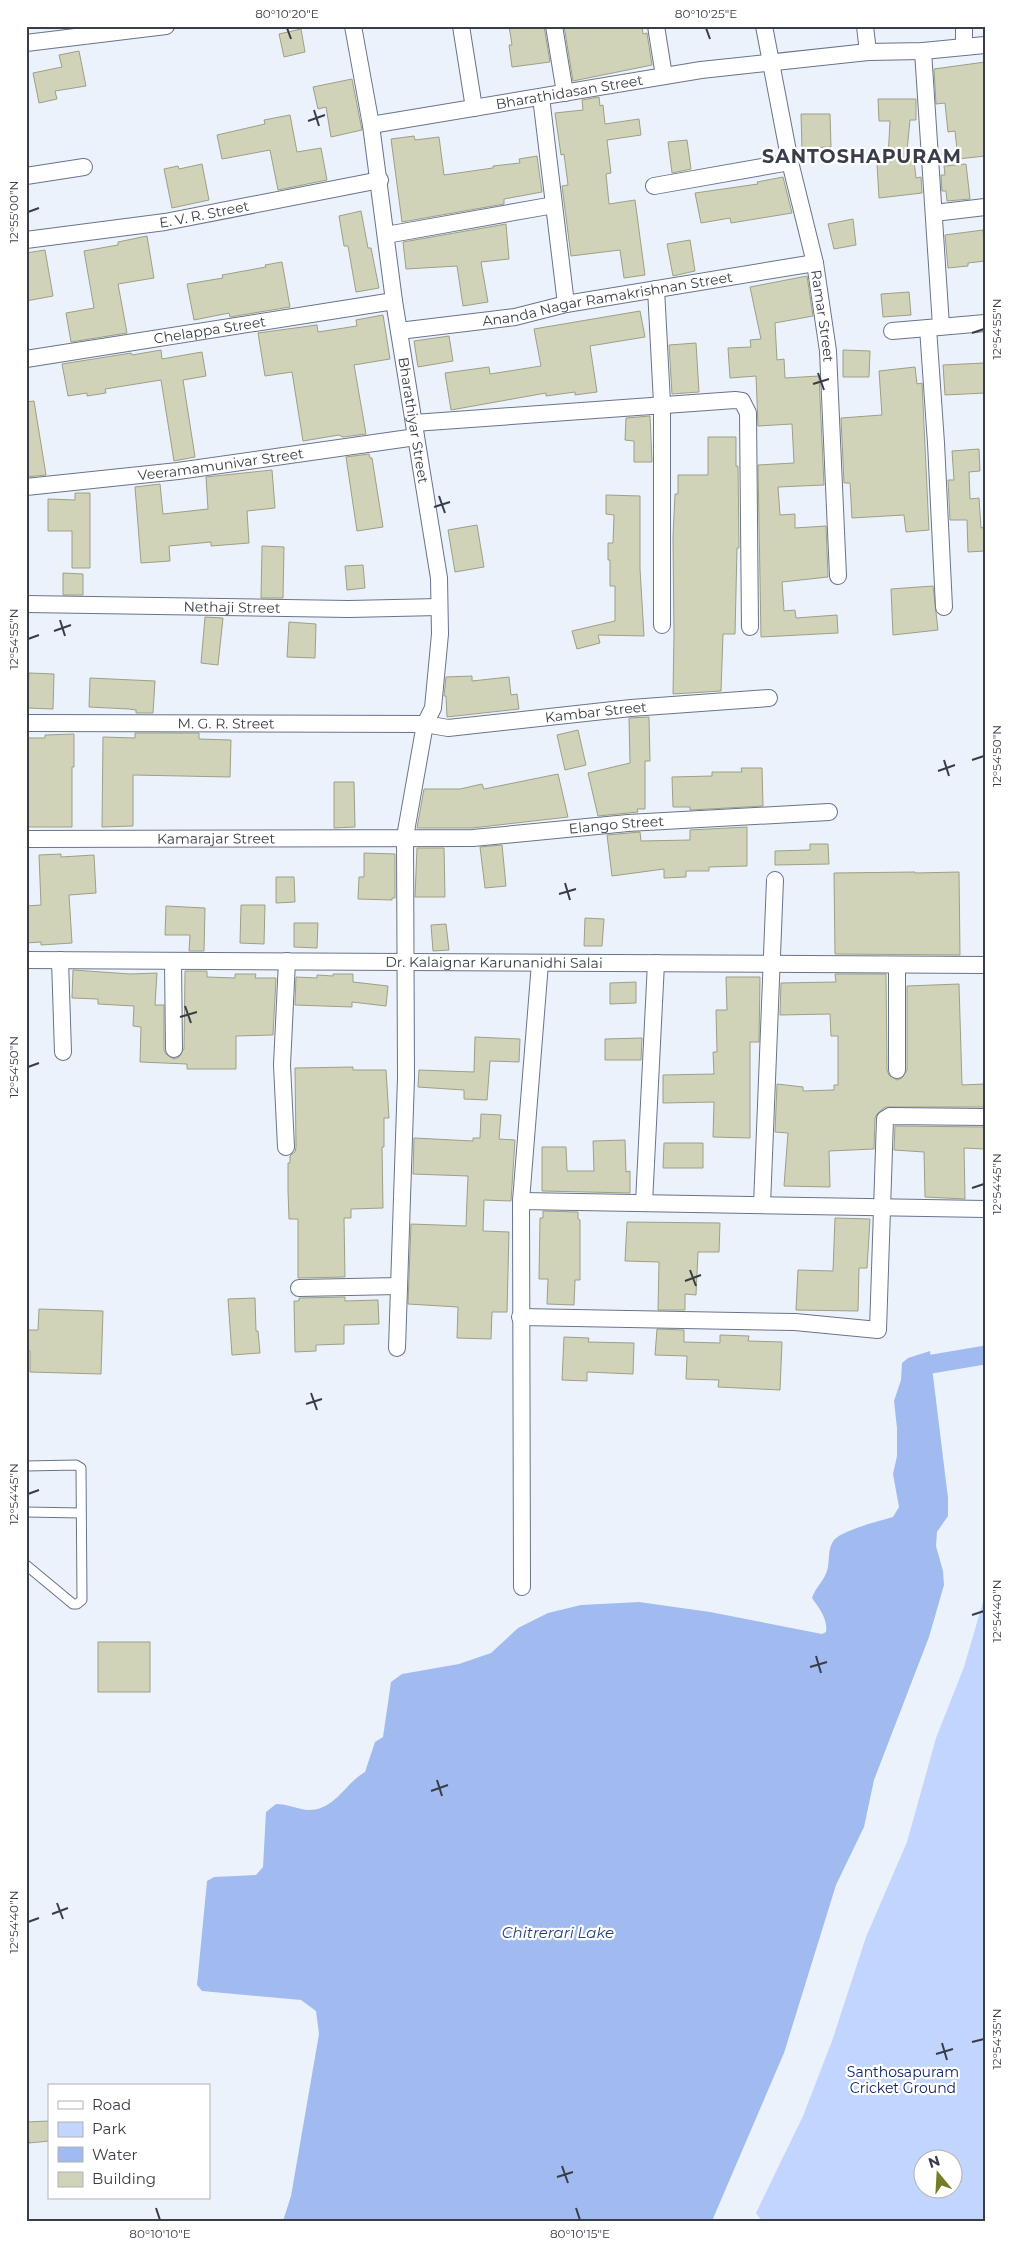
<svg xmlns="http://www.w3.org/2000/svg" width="1011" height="2247" viewBox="0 0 1011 2247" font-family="Montserrat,sans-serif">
<rect width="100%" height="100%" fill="#ecf2fc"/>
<!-- green -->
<path fill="#c1d5fe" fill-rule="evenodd" d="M 985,1595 L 985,2221 L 762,2221 L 756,2213 L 803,2116 L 832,2041 L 866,1937 L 907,1842 L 936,1738 L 964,1667 ZM 924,2160 L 954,2160 L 954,2190 L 924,2190 Z"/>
<!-- water -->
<path fill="#a1bbf0" d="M 930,1351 L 948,1498 L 948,1516 L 937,1532 L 936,1546 L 943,1571 L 944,1585 L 929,1637 L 874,1780 L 864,1827 L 836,1885 L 784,2053 L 712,2221 L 283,2221 L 291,2196 L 319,2034 L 316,2011 L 301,2000 L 202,1991 L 197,1985 L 207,1881 L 214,1877 L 256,1875 L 263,1867 L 266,1812 L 276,1804 C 287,1804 299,1809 307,1810 C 335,1811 344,1784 365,1772 L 375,1742 L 383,1737 L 391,1682 L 402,1674 L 459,1664 L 491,1653 L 518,1628 L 548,1613 L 581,1605 L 639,1602 L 710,1612 L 822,1634 L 826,1632 C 828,1619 819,1608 812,1598 C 815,1588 824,1581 827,1571 C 830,1561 827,1549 834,1540 C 843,1530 879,1521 893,1517 L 899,1507 L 893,1474 L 897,1456 L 897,1428 L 894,1401 L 901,1380 L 902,1363 L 908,1358 Z"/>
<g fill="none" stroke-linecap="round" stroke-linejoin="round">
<!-- canal -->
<polyline stroke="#a1bbf0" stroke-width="19" points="932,1364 985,1355"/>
</g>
<!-- building -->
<g fill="#d0d3b8" stroke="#9da086">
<polygon points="509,26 544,26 550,62 512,67 509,45 512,45"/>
<polygon points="564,26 642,26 643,34 647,33 652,65 573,81"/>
<polygon points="301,29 305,52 284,57 279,34"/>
<polygon points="79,51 86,86 55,91 57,99 39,103 33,73 62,67 59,55"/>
<polygon points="985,62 985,156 958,159 955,131 948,132 945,103 936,104 934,69"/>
<polygon points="352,79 362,130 331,137 326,107 318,109 313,87"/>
<polygon points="599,97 600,106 603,105 605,124 639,119 641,135 607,140 611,173 606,174 609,204 635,200 645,275 624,278 620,250 571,256 562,186 568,185 564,154 561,155 555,113 583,110 582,100"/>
<polygon points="878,99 916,99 916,120 910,120 906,161 914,161 916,178 921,177 922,193 879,198 877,164 887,163 888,158 890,121 879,121"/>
<polygon points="801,114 830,114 831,147 802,148"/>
<polygon points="290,115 297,152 321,148 327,180 278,190 270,150 222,159 217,135 265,124 264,120"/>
<polygon points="414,136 415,140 439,137 444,175 493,168 493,166 520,163 519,159 537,156 542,192 504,199 504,204 402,222 391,139"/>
<polygon points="687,140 691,169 672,173 668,142"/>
<polygon points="202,164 209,200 172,208 164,169 178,166 179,169"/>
<polygon points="966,164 970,199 947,201 946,191 942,191 941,175 945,175 944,166"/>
<polygon points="783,177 792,213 731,223 730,218 701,223 695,193 758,184 757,182"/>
<polygon points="361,211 368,248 371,248 379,288 356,292 348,246 344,246 339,216"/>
<polygon points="853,219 856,245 834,249 828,224"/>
<polygon points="506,224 509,259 481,262 488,302 463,306 457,266 406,269 403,242"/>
<polygon points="983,230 985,261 968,263 968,266 948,268 945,235"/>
<polygon points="147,236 154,278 118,284 127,333 71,342 66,313 94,308 84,251 118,245 118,242"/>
<polygon points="690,240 695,271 673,276 667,244"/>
<polygon points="45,250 53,296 26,301 26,253"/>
<polygon points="282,262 290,307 230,317 229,313 194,320 187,284 223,278 222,275 266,267 265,265"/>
<polygon points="807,276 813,316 775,323 777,360 784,359 785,378 819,376 824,485 778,487 780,515 795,514 795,528 826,526 828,577 782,582 784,611 795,610 796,618 837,615 838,633 761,637 758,465 794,463 792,424 758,426 756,376 730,378 728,348 751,347 750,340 761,339 750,287"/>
<polygon points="909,292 911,315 883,317 881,294"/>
<polygon points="640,311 645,337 590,346 597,392 575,395 575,392 546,396 546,393 451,410 445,373 489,367 490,374 541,366 534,329"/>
<polygon points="383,315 390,359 354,365 366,434 343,437 339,435 303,441 292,372 265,376 258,333 317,325 318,332 357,326 356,320"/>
<polygon points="449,336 453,361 418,367 414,341"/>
<polygon points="696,343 699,392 672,394 669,345"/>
<polygon points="161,350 162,359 202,352 206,376 183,380 195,457 174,461 161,380 105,389 106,393 87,396 87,393 68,396 62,364 131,353 132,355"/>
<polygon points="843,350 870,351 869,377 843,377"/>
<polygon points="984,363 985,393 945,395 943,365"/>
<polygon points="915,367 917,384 922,383 929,530 906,532 904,515 852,518 850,483 844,483 841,418 882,415 879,371"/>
<polygon points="34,401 46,475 26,477 26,402"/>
<polygon points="650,416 652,462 634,462 634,441 625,440 626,418"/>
<polygon points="708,437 736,437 736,466 738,466 739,548 737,548 735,634 723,634 721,691 673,694 674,635 673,537 675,494 678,494 678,475 708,475"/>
<polygon points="979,449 980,471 969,472 970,499 979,498 981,528 985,527 985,551 968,552 967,520 950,520 948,480 954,480 952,451"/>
<polygon points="369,454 370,458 372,458 383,527 357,531 346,457"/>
<polygon points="272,470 275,508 247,511 249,543 211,546 211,542 169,546 170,561 141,563 135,487 160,484 163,514 208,509 206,477"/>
<polygon points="75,493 90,493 90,568 72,568 72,531 48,531 48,499 75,500"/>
<polygon points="606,495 640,496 640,569 644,636 598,635 600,643 577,649 572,631 615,621 615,586 610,586 610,560 608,560 608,543 613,543 614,515 606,514"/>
<polygon points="477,525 484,567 455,572 448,530"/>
<polygon points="262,546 284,547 283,598 261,598"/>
<polygon points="363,565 365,588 347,590 345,566"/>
<polygon points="63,573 83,574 83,595 63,595"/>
<polygon points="933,586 938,630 893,635 891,589"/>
<polygon points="205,617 223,618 218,665 201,663"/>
<polygon points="289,622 316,624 315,658 287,657"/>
<polygon points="29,673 54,674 53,709 27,708"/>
<polygon points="472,676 472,681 509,677 511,695 517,694 519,709 447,717 446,696 444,696 446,677"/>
<polygon points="90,678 155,681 153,713 136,713 136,710 129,709 89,707"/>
<polygon points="649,717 650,761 645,761 645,809 637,809 638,812 598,816 588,773 630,763 629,718"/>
<polygon points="578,730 586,765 565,770 557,735"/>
<polygon points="135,733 199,733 199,739 231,740 230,777 133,775 133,826 102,827 103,737 135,738"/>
<polygon points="74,734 74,767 72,767 72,827 26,827 26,738 45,738 45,735"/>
<polygon points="741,768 762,768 763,806 690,810 690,807 673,807 672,777 712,776 712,772 742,772"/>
<polygon points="558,774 568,817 472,828 417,828 424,789 460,789 482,784 484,789"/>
<polygon points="334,782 354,782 355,827 334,828"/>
<polygon points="747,827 747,866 709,867 709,871 686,871 686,877 664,878 664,869 612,876 607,835 640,832 641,841 690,840 690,830"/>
<polygon points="810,844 828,844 829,864 775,865 775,851 810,850"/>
<polygon points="502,845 506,886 485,888 480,847"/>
<polygon points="417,848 444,848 445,897 415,897"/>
<polygon points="364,853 395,854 395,898 392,898 392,900 358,899 359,877 364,877"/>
<polygon points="61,854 61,857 94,855 96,893 69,895 72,943 41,945 41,942 26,943 26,906 41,905 39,855"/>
<polygon points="915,872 915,873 959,872 960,955 835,954 834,873"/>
<polygon points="276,877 294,877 295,902 276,903"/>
<polygon points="241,905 265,905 264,944 240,943"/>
<polygon points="166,906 205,908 204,951 189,951 190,935 165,935"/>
<polygon points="585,918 604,919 602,946 584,946"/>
<polygon points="294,923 318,923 317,948 294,947"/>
<polygon points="446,924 449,950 433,951 431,925"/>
<polygon points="73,970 130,974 157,973 155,1005 164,1005 164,1050 166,1054 174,1059 179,1057 184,1049 185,971 207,971 207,977 235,978 235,974 256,974 255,978 276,978 273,1035 236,1036 236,1069 187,1069 187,1064 140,1062 141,1027 133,1026 134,1006 98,1004 98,999 72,998"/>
<polygon points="333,974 353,974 353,982 388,986 386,1006 352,1002 352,1007 295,1005 296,977 317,978 317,975 333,976"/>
<polygon points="835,974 886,974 887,1070 889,1075 897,1080 902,1078 907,1070 907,986 959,984 962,1085 985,1084 985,1107 885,1107 877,1114 875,1118 874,1149 829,1151 830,1187 784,1186 788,1133 775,1132 777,1084 803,1087 803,1091 834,1090 834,1085 838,1085 838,1036 831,1036 830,1014 780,1015 781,983 836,982"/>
<polygon points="726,977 760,977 759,1042 750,1042 750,1138 713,1137 714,1102 663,1103 663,1075 714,1074 713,1052 717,1052 716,1010 727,1010"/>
<polygon points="636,982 636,1003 610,1004 610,983"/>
<polygon points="475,1037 520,1039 519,1062 490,1061 487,1100 464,1099 464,1090 418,1087 419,1070 474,1072"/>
<polygon points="642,1038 641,1060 605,1060 605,1039"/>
<polygon points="353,1067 353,1070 386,1070 389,1118 384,1118 384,1147 382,1147 383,1208 351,1209 351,1218 344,1218 345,1277 298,1278 298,1219 289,1219 288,1190 288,1163 290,1163 290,1156 295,1152 296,1147 295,1068"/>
<polygon points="481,1114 501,1115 499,1139 515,1140 511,1201 484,1200 483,1231 509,1232 507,1312 492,1312 491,1339 457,1338 458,1307 408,1304 411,1224 466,1226 467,1199 468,1176 413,1174 414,1138 473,1141 473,1138 480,1138"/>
<polygon points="895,1126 985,1127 985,1149 964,1148 965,1199 925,1197 924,1152 894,1150"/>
<polygon points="625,1140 626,1172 630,1171 630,1193 542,1191 542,1147 566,1147 567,1171 594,1171 593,1141"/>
<polygon points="664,1143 703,1143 703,1168 663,1168"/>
<polygon points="543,1211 578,1212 578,1219 580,1220 580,1280 575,1280 574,1305 547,1304 548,1279 539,1279 540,1218 543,1218"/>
<polygon points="835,1218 870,1219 867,1268 859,1268 858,1311 796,1310 798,1270 833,1271"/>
<polygon points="627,1222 720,1223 719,1252 698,1252 696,1295 685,1294 685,1310 658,1310 659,1262 625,1261"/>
<polygon points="345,1297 345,1301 378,1300 379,1324 344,1325 344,1344 316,1345 316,1351 295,1352 294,1301 299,1301 299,1298"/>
<polygon points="255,1298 256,1331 258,1331 260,1353 232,1355 228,1299"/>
<polygon points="39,1309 103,1311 101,1374 30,1372 30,1351 26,1350 26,1330 38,1330"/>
<polygon points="657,1329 684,1330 684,1342 720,1343 720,1335 749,1336 748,1341 782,1342 780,1390 718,1387 719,1380 686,1379 687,1356 655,1355"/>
<polygon points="564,1337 589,1338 588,1342 634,1343 633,1374 587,1372 587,1381 562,1380"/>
<rect x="98" y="1642" width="52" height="50"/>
<polygon points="49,2121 49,2141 29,2143 27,2122"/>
</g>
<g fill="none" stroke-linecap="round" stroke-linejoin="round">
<defs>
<g id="lane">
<polyline points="26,1466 76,1465 81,1468 82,1600 77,1604 73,1604 26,1565"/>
<polyline points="26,1512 81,1513"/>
</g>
<g id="street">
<path id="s1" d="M 353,26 L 371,125 L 394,301 L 439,578 L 440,634 L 433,708 L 425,724 L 405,837 L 406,1078 L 397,1348"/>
<polyline points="461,26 474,108"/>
<polyline points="554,26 565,93"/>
<polyline points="656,26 664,76"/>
<path id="s2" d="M 764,26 L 790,162 L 815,263 L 828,351 L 838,576"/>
<polyline points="865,26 868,52"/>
<polyline points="964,26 964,47"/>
<polyline points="26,43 166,26"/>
<polyline points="923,51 941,326"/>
<polyline points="541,97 566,304"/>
<path id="s3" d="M 371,125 L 701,70 L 868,52 L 923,51 L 985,45"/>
<polyline points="26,176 84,167"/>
<polyline points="654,186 790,162"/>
<polyline points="934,213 985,207"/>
<polyline points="386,235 554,205"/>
<path id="s4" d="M 26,240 L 165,222 L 380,180"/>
<polyline points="656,289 662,403 662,625"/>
<path id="s5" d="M 399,331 L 515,317 L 566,304 L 815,263"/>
<polyline points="892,331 928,328"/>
<path id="s6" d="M 26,359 L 394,301"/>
<polyline points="414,423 735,400 742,401 748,413 750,627"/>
<path id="s7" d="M 26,487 L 178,471 L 416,437"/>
<path id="s8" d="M 26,604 L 349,609 L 439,607"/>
<polyline points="944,607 936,443 928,328 985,323"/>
<path id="s9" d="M 26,723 L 425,724 L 448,728 L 631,708 L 769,698"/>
<path id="s10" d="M 26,839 L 473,838 L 628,823 L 829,812"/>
<path id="s11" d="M 26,960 L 985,965"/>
<polyline points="60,960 63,1052"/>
<polyline points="173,961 174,1049"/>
<polyline points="897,1070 897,965"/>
<polyline points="286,1147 282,1065 287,961"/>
<polyline points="521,1201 540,963"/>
<polyline points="644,1203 656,963"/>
<polyline points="762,1205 775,880"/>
<polyline points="299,1288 399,1286"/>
<polyline points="520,1317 795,1322 878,1330 885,1119 890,1116 985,1117"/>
<polyline points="522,1587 521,1201 985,1209"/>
</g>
</defs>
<!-- lane casing -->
<use href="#lane" stroke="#68748a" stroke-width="11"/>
<!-- street casing -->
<use href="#street" stroke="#68748a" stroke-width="18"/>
<!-- lane -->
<use href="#lane" stroke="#fff" stroke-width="9"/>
<!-- street -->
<use href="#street" stroke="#fff" stroke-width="16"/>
</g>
<!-- ticks -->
<path fill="none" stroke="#383d47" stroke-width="2" d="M 287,28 L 291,39M 706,28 L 710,39M 314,110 L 319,126M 308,121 L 325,115M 28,212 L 39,208M 972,333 L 984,329M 818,373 L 824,390M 813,384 L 829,379M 439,496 L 445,513M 434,507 L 450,502M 60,620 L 65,636M 54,631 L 71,625M 28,639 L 39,635M 944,760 L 949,776M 972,760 L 984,756M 938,771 L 955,765M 565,883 L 570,900M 559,894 L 576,889M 185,1006 L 191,1023M 180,1017 L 197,1012M 28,1067 L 39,1063M 972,1188 L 984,1184M 690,1270 L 696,1286M 685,1281 L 701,1275M 311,1393 L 317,1410M 306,1404 L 322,1399M 28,1494 L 39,1490M 972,1615 L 984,1611M 816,1656 L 821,1673M 810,1667 L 827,1662M 437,1780 L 442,1796M 431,1791 L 448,1785M 57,1903 L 63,1919M 52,1914 L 68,1908M 28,1922 L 39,1918M 972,2042 L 984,2039M 942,2043 L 947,2060M 936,2054 L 953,2049M 562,2166 L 568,2183M 557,2177 L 573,2172M 156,2208 L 160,2220M 576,2208 L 580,2220"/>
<g text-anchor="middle" stroke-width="4.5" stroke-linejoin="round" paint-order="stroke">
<!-- street labels -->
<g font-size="14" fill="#383d47" stroke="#fff">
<text dy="5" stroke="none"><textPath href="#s3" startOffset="201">Bharathidasan Street</textPath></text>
<text dy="5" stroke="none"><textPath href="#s4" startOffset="180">E. V. R. Street</textPath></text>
<text dy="5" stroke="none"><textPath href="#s5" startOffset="211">Ananda Nagar Ramakrishnan Street</textPath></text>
<text dy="5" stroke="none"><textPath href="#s2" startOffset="296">Ramar Street</textPath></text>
<text dy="5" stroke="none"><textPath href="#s6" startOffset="186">Chelappa Street</textPath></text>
<text dy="5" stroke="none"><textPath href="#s1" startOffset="399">Bharathiyar Street</textPath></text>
<text dy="5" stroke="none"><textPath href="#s7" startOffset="196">Veeramamunivar Street</textPath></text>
<text dy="5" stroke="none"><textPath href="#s8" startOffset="206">Nethaji Street</textPath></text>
<text dy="5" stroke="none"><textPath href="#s9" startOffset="571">Kambar Street</textPath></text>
<text dy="5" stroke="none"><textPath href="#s9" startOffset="200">M. G. R. Street</textPath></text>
<text dy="5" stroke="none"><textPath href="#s10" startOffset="591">Elango Street</textPath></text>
<text dy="5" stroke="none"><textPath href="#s10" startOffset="190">Kamarajar Street</textPath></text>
<text dy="5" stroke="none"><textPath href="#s11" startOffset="468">Dr. Kalaignar Karunanidhi Salai</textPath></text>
</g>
<!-- park labels -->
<g font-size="14" fill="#0d2561" stroke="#fff">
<text x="903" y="2077">Santhosapuram<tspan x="903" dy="16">Cricket Ground</tspan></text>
</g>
<!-- water labels -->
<g font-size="15" font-style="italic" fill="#24407e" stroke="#fff">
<text x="558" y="1938">Chitrerari Lake</text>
</g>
<!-- district labels -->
<g font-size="19" font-weight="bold" letter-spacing="1" fill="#383d47" stroke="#fff">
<text x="862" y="163">SANTOSHAPURAM</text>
</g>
</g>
<!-- border -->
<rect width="1011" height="2247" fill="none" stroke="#ffffff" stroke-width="55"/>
<!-- legend -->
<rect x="48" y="2084" width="162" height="115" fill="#ffffff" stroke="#afb1b5"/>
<rect x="58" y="2101" width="25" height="8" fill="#ffffff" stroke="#afb1b5"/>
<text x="92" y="2110" font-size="15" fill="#383d47">Road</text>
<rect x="58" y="2122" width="25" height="15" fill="#c1d5fe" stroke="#afb1b5"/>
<text x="92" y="2134" font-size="15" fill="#383d47">Park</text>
<rect x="58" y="2147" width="25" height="15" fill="#a1bbf0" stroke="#afb1b5"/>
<text x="92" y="2160" font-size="15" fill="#383d47">Water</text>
<rect x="58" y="2172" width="25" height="15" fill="#d0d3b8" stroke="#afb1b5"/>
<text x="92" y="2184" font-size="15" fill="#383d47">Building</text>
<!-- north arrow -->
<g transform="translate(938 2174) rotate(342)"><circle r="24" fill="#ffffff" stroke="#afb1b5"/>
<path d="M0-4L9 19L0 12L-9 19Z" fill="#767c26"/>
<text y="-8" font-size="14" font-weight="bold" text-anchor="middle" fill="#383d47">N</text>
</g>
<rect x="28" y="28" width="956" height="2192" fill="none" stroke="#383d47" stroke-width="2"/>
<g font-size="12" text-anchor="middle" fill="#383d47">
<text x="287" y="18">80°10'20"E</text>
<text x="706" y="18">80°10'25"E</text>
<text transform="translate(14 212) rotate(-90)" y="4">12°55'00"N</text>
<text transform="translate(997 329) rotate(-90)" y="4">12°54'55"N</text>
<text transform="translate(14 639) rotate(-90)" y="4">12°54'55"N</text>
<text transform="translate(997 756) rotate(-90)" y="4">12°54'50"N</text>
<text transform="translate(14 1067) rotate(-90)" y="4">12°54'50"N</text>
<text transform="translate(997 1184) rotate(-90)" y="4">12°54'45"N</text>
<text transform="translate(14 1494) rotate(-90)" y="4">12°54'45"N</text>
<text transform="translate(997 1611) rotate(-90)" y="4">12°54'40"N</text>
<text transform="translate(14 1922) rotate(-90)" y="4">12°54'40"N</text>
<text transform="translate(997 2039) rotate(-90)" y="4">12°54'35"N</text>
<text x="160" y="2238">80°10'10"E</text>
<text x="580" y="2238">80°10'15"E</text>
</g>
</svg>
